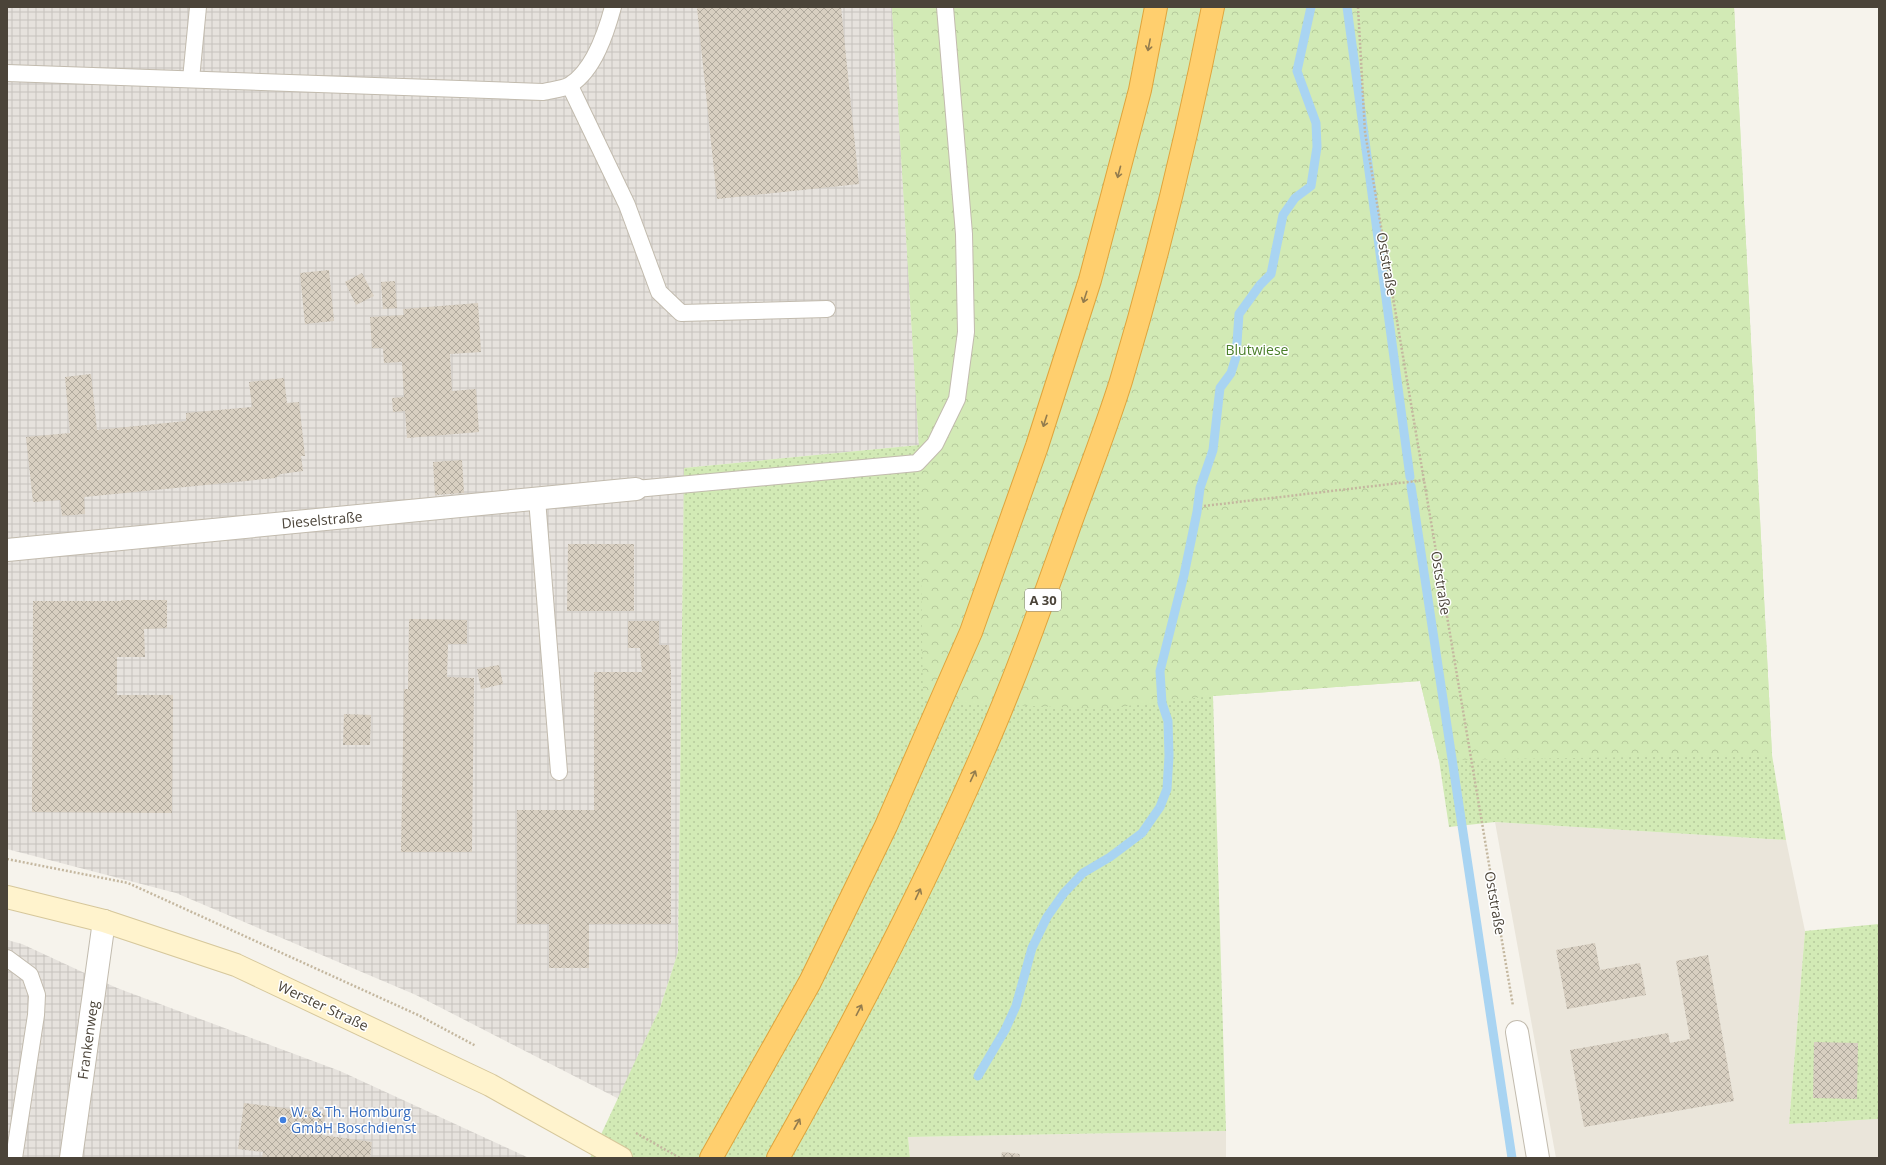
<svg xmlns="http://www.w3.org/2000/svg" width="1886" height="1165" viewBox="0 0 1886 1165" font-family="'Open Sans',sans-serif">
<defs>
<pattern id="industrial-grid" width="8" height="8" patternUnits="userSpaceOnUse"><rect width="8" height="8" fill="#e6e2dd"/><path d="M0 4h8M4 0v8" fill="none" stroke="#c7c3be"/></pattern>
<pattern id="grass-dots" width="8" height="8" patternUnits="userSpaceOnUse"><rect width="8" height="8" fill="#d2eab5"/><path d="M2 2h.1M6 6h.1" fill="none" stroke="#b6ca9c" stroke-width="1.8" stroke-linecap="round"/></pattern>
<pattern id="forest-crowns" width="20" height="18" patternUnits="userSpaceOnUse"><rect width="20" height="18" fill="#d2eab5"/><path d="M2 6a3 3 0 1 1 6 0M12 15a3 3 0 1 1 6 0" fill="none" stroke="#b6ca9c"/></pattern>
<pattern id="building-cross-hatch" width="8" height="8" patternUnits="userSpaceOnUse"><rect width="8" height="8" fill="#d8cfc1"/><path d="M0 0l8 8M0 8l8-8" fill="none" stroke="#b1aa9e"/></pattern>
</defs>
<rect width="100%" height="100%" fill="#f6f3ec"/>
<!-- residential -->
<g fill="#eae5da">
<polygon points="1495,822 1786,840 1805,931 1789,1124 1879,1119 1879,1158 1556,1158"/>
<polygon points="1226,1131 1226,1158 910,1158 908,1137"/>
</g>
<!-- industrial -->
<g fill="url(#industrial-grid)">
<polygon points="7,7 892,7 919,445 684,468 678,952 660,1008 619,1099 416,995 176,893 7,849"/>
<polygon points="7,940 22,944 117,988 340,1071 529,1158 7,1158"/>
</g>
<!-- grass -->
<g fill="url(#grass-dots)">
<polygon points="892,7 1734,7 1772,755 1786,840 1495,822 1449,827 1439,760 1420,681 1213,696 1226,1131 908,1137 910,1158 590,1158 660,1008 678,952 684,468 919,445"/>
<polygon points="1879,924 1879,1119 1789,1124 1805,931"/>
</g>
<!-- forest -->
<polygon fill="url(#forest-crowns)" points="892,7 1734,7 1772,755 1439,760 1420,681 1212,696 1101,709 923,701 919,445"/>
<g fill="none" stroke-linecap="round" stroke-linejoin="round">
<!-- stream -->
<g stroke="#a9d4f2" stroke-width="9">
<polyline points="1347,7 1410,477"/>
<polyline points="1411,486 1512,1158"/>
<polyline points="978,1076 1005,1030 1016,1006 1032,948 1047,917 1064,893 1083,873 1110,857 1142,833 1160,807 1167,789 1169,756 1168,721 1162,703 1160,671 1184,575 1197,512 1200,488 1213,450 1220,388 1231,373 1236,357 1239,314 1260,285 1271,274 1283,215 1295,198 1311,186 1317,147 1316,123 1297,71 1311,7"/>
</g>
</g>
<!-- building -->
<g fill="url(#building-cross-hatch)">
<polygon points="707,7 841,7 859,184 717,199 697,8"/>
<polygon points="329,270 334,321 305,324 300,273"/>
<polygon points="362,273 374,296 356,305 345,282"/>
<polygon points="395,281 397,308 383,309 381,282"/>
<polygon points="478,303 481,352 450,354 452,391 476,389 479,432 407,438 405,411 393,412 392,398 404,397 402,362 384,363 383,348 372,348 370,317 404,315 403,309"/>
<polygon points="91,374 97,430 186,421 186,413 252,407 249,382 284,378 287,403 299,402 305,456 301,456 303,471 281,474 275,478 84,497 85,514 62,516 60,500 33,502 26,437 70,433 65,377"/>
<polygon points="462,460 464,493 435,495 433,462"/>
<polygon points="568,544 634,544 634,611 567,611"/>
<polygon points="121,600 167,600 167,628 144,629 145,657 117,657 117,695 173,695 172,813 32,812 33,601 121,601"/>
<polygon points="409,619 467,620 467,644 448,644 447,677 474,678 472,852 401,852 404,689 408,689"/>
<polygon points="628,621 659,621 659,645 669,645 671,672 671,924 589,924 589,968 549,968 549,924 517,924 517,810 594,810 594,672 642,672 640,648 628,648"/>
<polygon points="499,665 503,684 481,689 477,669"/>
<polygon points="344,714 371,715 370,745 343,745"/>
<polygon points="1595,943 1600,970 1640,963 1646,995 1567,1009 1556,950"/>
<polygon points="1708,955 1734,1101 1584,1127 1570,1050 1668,1033 1670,1043 1690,1039 1676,961"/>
<polygon points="1814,1042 1858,1043 1857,1099 1813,1098"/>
<polygon points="244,1103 325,1113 322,1135 372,1142 370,1158 262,1158 263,1152 238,1149"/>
<polygon points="1002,1152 1020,1154 1019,1158 1001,1158"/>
</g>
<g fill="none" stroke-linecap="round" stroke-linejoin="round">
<defs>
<g id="lane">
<path d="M 7,73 L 543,92 C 551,90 564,89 570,85 C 594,70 606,33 613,7"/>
<polyline points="191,79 198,7"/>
<polyline points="570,86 627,205 659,292 681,313 827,309"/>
<polyline points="636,489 917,463 935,444 957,399 966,332 964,234 945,7"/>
<polyline points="537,499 559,772"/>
<polyline points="7,958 30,975 37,995 36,1015 14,1158"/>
</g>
<g id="street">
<polyline points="7,550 636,489"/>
<polyline points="1517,1032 1538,1158"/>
<polyline points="71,1158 104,921"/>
</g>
<polyline id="secondary" points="7,897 104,921 236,965 490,1085 621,1158"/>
<g id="highway">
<polyline points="711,1158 810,982 886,826 971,632 1037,446 1090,280 1140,90 1156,7"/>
<path d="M 778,1158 C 851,1028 920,896 980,759 C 1013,685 1040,609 1067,533 C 1085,482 1105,432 1121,381 C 1158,257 1188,133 1213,7"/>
</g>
</defs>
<!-- lane casing -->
<use href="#lane" stroke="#c2bbae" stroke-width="18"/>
<!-- street casing -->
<use href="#street" stroke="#c2bbae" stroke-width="24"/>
<!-- secondary casing -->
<use href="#secondary" stroke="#d6c79b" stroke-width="24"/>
<!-- highway casing -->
<use href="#highway" stroke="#e0a43c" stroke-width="24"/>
<!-- path -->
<g stroke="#c4b79f" stroke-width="2.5" stroke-dasharray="2 2" stroke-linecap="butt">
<polyline points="1358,7 1365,132 1513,1006"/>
<polyline points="1204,506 1425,480"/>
<polyline points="7,859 128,883 418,1015 476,1046"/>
<polyline points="636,1133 680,1158"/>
</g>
<!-- lane -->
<use href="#lane" stroke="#fff" stroke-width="16"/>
<!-- street -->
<use href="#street" stroke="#fff" stroke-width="22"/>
<!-- secondary -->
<use href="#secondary" stroke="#fff3cd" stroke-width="22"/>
<!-- highway -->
<use href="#highway" stroke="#ffcf6e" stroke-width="22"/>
</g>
<!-- one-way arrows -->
<defs><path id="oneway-shaft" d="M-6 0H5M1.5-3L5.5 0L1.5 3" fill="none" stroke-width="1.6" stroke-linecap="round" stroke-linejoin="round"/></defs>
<g stroke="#937c4e">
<use href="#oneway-shaft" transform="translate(1149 45) rotate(101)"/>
<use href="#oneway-shaft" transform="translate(1119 172) rotate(105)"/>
<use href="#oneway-shaft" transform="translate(1085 297) rotate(108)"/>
<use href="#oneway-shaft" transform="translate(1045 421) rotate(108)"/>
<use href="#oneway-shaft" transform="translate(973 776) rotate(-65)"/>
<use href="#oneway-shaft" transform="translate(918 894) rotate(-65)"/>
<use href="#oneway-shaft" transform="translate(859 1010) rotate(-63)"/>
<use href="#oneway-shaft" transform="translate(797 1124) rotate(-61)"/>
</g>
<!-- markers -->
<circle fill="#3f7fe0" stroke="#fff" stroke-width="1.5" cx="283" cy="1120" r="4"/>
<g text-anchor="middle" stroke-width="3" stroke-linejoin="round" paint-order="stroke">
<!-- shield labels -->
<rect fill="#fff" stroke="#817c74" stroke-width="1" x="1025" y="589" width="36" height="22" rx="3"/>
<g font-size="13" font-weight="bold" fill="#4b4439">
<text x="1043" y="605">A 30</text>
</g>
<!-- street labels -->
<g font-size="14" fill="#4b4439" stroke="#fff">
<text transform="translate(1387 264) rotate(80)" y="5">Oststraße</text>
<text transform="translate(322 520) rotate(-5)" y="5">Dieselstraße</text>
<text transform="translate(1441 583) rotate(81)" y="5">Oststraße</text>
<text transform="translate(1495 903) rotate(80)" y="5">Oststraße</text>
<text transform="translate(323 1006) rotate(25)" y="5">Werster Straße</text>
<text transform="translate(88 1040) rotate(-82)" y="5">Frankenweg</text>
</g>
<!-- park labels -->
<g font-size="14" fill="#4a7f2a" stroke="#fff">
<text x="1257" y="355">Blutwiese</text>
</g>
<!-- shop labels -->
<g font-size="14" fill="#366cbe" stroke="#fff" text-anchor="start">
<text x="291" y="1117">W. &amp; Th. Homburg<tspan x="291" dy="16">GmbH Boschdienst</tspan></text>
</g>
</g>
<!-- border -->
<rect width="1886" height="1165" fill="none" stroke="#4b4439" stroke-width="16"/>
</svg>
